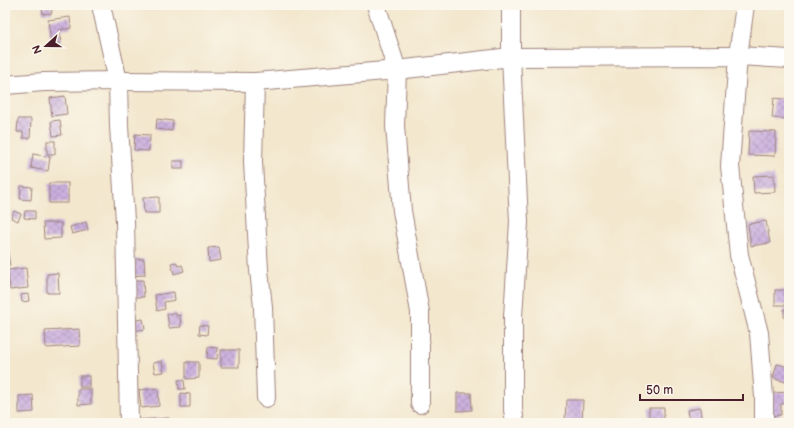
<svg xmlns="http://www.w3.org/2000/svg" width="794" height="428" viewBox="0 0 794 428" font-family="'Balsamiq Sans',sans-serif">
<defs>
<pattern id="building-cross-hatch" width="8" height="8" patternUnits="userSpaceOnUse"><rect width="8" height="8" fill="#cbb0df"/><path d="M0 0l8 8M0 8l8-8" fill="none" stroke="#a78fb5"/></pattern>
</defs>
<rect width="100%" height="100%" fill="#fbf7ec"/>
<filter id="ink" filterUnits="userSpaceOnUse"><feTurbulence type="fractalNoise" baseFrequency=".025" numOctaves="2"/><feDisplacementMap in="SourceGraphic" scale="8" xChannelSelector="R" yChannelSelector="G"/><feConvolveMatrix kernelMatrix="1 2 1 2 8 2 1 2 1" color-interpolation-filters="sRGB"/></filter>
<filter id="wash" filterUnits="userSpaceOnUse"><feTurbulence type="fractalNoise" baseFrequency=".012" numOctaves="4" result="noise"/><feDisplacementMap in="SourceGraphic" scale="16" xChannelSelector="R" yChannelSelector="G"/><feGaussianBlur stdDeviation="0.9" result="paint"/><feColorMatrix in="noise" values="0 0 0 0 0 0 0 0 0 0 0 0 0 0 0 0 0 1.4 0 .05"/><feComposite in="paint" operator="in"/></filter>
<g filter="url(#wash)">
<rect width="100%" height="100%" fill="#f3e7cd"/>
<g id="blocks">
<!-- building -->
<g fill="url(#building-cross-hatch)">
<polygon points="51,6 52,13 43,14 42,8"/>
<polygon points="70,17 71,28 59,30 61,43 51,44 48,20"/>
<polygon points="65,96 67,114 52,116 50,98"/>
<polygon points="774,98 789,100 789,119 772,118"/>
<polygon points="18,119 31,119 30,138 23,138 23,132 17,132"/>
<polygon points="157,119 173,121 172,131 156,129"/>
<polygon points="60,120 62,135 53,136 51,121"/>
<polygon points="749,131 776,132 775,156 748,155"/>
<polygon points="135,134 150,135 149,151 134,150"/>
<rect x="47" y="141" width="8" height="13"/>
<polygon points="33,154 50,157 48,171 31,168"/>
<rect x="173" y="161" width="10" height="8"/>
<polygon points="774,175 775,192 754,193 753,176"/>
<rect x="49" y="183" width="19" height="20"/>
<polygon points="21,186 32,187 31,200 20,199"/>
<polygon points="159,197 159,213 144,213 143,198"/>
<polygon points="14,211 21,214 18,221 11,218"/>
<polygon points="25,211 35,211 35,219 24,218"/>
<polygon points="766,221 770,243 751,246 748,224"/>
<polygon points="86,222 88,230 72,234 70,227"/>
<polygon points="43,223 61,223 61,238 44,239"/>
<polygon points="219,247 221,260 209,262 208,248"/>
<polygon points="5,253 8,253 10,266 5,266"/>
<polygon points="127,259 144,259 145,275 128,276"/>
<polygon points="176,262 178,266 182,265 184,271 174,274 171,263"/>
<polygon points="26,268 28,288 10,290 8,270"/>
<polygon points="58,273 59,293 47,293 47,274"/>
<polygon points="143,280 144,297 134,297 127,281"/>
<rect x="775" y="290" width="14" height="15"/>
<polygon points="174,292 175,300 164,302 165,309 157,311 155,295"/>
<polygon points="28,294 29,301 22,302 21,295"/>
<polygon points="784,309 789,309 789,318 784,317"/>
<polygon points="176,313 176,316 180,315 181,327 169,328 167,314"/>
<polygon points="143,319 145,329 133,331 132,321"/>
<polygon points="200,325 208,326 207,335 199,334"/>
<polygon points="79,329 80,346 46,348 45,331"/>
<polygon points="208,347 218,348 217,359 207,358"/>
<rect x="221" y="350" width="18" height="17"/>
<polygon points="162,361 164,372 155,373 153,363"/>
<polygon points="186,362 199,362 199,378 186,379"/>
<polygon points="777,364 789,367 789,383 773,378"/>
<rect x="80" y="376" width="9" height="11"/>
<polygon points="178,380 184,380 185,389 179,389"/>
<polygon points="158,388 159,406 141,408 139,390"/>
<polygon points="78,389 91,389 91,404 78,405"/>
<polygon points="786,392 787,403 781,404 781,415 767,416 765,394"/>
<polygon points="181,393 190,394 190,407 181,407"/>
<polygon points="457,393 471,393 472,410 457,411"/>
<polygon points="33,395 34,412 19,413 19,396"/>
<polygon points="566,400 583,400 582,423 565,423"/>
<rect x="649" y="408" width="15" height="15"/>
<polygon points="700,408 702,423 689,423 687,410"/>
<polygon points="169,418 169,423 136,423 136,420"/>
</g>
</g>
</g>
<g filter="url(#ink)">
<use href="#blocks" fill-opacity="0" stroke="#9e837c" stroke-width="1"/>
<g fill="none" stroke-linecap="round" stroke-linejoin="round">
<defs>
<g id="minor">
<polyline points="101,5 118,81 119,126 125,221 129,423"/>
<polyline points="376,5 397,70 395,126 402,211 420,312 420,404"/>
<polyline points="511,5 511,57 519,222 513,317 513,410 515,423"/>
<polyline points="745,5 738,56 730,166 739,255 759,333 764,397 764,423"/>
<polyline points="255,82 253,162 259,270 263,307 266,398"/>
<polyline points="5,85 44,82 118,81 255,82 397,70 511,57 738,56 789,59"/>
</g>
</defs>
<!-- minor casing -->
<use href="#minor" stroke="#9e837c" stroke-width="20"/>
<!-- minor -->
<use href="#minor" stroke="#fff" stroke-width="18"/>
</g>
</g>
<!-- margin -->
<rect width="794" height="428" fill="none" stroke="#fbf7ec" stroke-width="20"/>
<!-- north arrow -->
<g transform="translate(46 46) rotate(249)" stroke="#fbf7ec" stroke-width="3" paint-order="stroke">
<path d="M0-3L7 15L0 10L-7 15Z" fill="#4a1f2b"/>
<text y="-6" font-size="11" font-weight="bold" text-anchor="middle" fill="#4a1f2b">N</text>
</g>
<!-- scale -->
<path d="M640 394v6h103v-6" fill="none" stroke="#4a1f2b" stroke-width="2"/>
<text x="646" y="394" font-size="12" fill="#4a1f2b" stroke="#fbf7ec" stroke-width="3" paint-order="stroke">50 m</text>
</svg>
